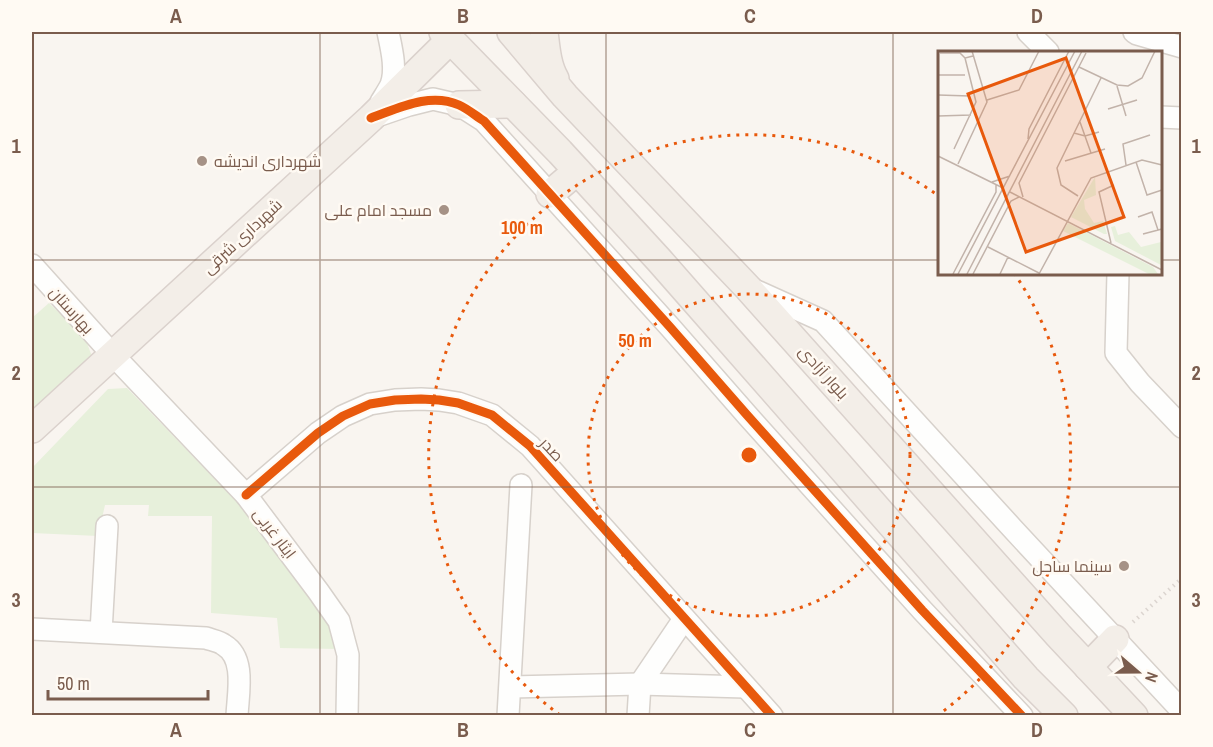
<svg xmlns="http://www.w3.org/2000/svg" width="1213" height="747" viewBox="0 0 1213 747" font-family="'Archivo Narrow',Cairo,sans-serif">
<rect width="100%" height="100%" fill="#f9f5f0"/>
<!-- park -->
<g fill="#e7f0db">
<polygon points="49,303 85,338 93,359 32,415 32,318"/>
<polygon points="127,388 236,501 314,598 335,631 338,649 280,648 277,618 211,613 212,516 148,516 149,505 105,505 98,536 32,533 32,468 108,389"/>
</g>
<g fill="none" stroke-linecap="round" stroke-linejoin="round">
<defs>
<g id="minor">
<polyline points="1028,32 1048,52"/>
<polyline points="1134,32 1137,34 1182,47"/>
<path d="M 381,102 C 384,97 388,91 391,85 C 397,69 391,47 388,32"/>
<polyline points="374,117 409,105 433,99 459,105 484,121 670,327 747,415 922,610 1022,716"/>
<polyline points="1160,117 1182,118"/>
<polyline points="32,265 113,355 246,495 318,591 339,621 348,655 347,716"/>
<polyline points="1118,273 1116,353 1140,383 1182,427"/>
<polyline points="752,289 823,321 1012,528 1182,711"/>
<polyline points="246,495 318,433 343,416 370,404 395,400 421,399 439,400 458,403 492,415 530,446 772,716"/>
<path d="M 32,629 L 206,638 C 211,640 219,641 224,645 C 246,658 238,693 237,716"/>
<polyline points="101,632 107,526"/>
<polyline points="511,687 640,684 745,687"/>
<polyline points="508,716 521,485"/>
<polyline points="638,716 640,684 684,619"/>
</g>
<g id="major">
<polyline points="443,32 560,152 659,260 1026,678 1064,716"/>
<polyline points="511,32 565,96 748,288 1058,635 1134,716"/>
<path d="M 544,32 C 546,48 547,65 555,79"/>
<polyline points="459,105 513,104"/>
<polyline points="550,194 577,171"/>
<polyline points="32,429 371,118 450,40"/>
<polyline points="1088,667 1115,639"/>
</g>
</defs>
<!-- minor casing -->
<use href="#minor" stroke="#d7d1cb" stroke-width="24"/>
<!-- major casing -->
<use href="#major" stroke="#dad1cc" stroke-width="30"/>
<!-- path -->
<polyline stroke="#dcd5d0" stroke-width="4" stroke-dasharray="1.5 4.5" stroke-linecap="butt" points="1133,622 1182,578"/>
<!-- minor -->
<use href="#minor" stroke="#fefefd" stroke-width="21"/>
<!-- major -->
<use href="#major" stroke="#f3eee8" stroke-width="27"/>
<defs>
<g id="cycleway">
<path d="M 371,118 C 399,108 430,92 459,105 C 468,109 476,116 484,121 L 670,327 L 747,415 L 922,610 L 1022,716"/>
<polyline points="246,495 318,433 343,416 370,404 395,400 421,399 439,400 458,403 492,415 530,446 772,716"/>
</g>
</defs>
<!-- cycleway casing -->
<use href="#cycleway" stroke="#fffaf3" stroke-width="13"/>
<!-- cycleway -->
<use href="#cycleway" stroke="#e8590c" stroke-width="9"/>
</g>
<!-- grid -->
<path fill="none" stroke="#7a5c4d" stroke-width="1.5" stroke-opacity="0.55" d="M 320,32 L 320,716M 606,32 L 606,716M 893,32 L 893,716M 32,260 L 940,260M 1160,260 L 1182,260M 32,487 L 1182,487"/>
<!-- distance rings -->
<g fill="none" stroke="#e8590c" stroke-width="3" stroke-dasharray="3 6">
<circle cx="749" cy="455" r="161"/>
<path d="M560 715A321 321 0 1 1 940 197M1014 273A321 321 0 0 1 938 715"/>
</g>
<!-- markers -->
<g fill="#a69286" stroke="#fffaf3" stroke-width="2">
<circle cx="202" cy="161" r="6"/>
<circle cx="444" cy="210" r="6"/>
<circle cx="1124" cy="566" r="6"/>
</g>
<g text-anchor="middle" stroke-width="5" stroke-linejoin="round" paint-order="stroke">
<!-- poi labels -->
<g font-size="16" fill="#7a5c4d" stroke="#fffaf3" text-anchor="end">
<text x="214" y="167" text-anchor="start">شهرداری اندیشه</text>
<text x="432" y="216">مسجد امام علی</text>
<text x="1112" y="572">سینما ساحل</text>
</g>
<!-- street labels -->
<g font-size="16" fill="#7a5c4d" stroke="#fffaf3">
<text transform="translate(242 236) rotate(-43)" y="6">شهرداری شرقی</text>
<text transform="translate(72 310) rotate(48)" y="6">بهارستان</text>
<text transform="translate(824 372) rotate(48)" y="6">بلوار آزادی</text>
<text transform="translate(552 449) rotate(47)" y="6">صدر</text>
<text transform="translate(275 533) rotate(53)" y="6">ایثار غربی</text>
</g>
</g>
<!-- overview -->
<g transform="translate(938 51)">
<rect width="224" height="224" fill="#f9f5f0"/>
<path d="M 157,126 L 158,144 L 146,149 L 147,158 L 156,172 L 165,170 L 169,183 L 166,183 L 133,166 ZM 130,172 L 215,216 L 220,223 L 211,223 L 125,180 ZM 177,175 L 180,184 L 191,181 L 203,196 L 223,191 L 223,214 L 177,190 L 173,176 Z" fill="#e7f0db"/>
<path fill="none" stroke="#c2b3aa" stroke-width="1.5" d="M 2,2 L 22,2 L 27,7M 141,16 L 179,34 L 190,35 L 204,27 L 217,0M 0,24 L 27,24M 179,35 L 188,65M 0,44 L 32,45M 49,49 L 81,39 L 101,0M 170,58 L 199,49M 0,65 L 33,64M 142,71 L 153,102M 136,82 L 147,85 L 161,81M 90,88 L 91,78 L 131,0M 16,98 L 38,51 L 27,7 L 35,5M 0,105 L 65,137M 127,110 L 167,98M 198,111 L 209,144 L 224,139M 20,113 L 49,51 L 34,0M 188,114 L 185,93 L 212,84M 54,131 L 72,125M 72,141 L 224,219M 140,145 L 123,134 L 119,117 L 163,27M 85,146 L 81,132 L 148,2M 200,166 L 214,161 L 220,179M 205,183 L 224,178M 173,192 L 161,141 L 176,134M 50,196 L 101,222M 15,223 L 58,141 L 58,133M 20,223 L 137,0M 29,223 L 144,0M 35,223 L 73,150 L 81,146M 62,223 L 70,206M 101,223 L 153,127 L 204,109 L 224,114"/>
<path fill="#e8590c" fill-opacity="0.15" stroke="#e8590c" stroke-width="3" d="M 128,7 L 186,166 L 88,201 L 30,43 Z"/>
<rect width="224" height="224" fill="none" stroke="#7a5c4d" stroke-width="3"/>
</g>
<circle cx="749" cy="455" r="9" fill="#e8590c" stroke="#fffaf3" stroke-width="3"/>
<g font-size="18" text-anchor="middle" font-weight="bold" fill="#e8590c" stroke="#fffaf3" stroke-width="5" stroke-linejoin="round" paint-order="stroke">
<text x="522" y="234">100 m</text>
<text x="635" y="347">50 m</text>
</g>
<!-- border -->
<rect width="1213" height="747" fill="none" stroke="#fffaf3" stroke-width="66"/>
<!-- north arrow -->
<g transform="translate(1138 672) rotate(110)" stroke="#fffaf3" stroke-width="4.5" paint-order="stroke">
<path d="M0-4.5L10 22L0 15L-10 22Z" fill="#7a5c4d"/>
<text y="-9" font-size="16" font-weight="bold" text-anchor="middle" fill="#7a5c4d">N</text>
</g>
<!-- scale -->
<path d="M48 690v9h160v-9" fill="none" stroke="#7a5c4d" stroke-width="3"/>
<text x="57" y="690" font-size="18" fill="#7a5c4d" stroke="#fffaf3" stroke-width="4.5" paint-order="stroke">50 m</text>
<rect x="33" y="33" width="1147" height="681" fill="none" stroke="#7a5c4d" stroke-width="2"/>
<g font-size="20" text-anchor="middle" font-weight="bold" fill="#7a5c4d">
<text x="176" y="23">A</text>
<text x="463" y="23">B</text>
<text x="750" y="23">C</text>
<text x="1037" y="23">D</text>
<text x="16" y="153">1</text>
<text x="1196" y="153">1</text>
<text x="16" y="380">2</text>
<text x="1196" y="380">2</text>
<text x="16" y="607">3</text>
<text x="1196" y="607">3</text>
<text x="176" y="737">A</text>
<text x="463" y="737">B</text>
<text x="750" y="737">C</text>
<text x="1037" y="737">D</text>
</g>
</svg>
